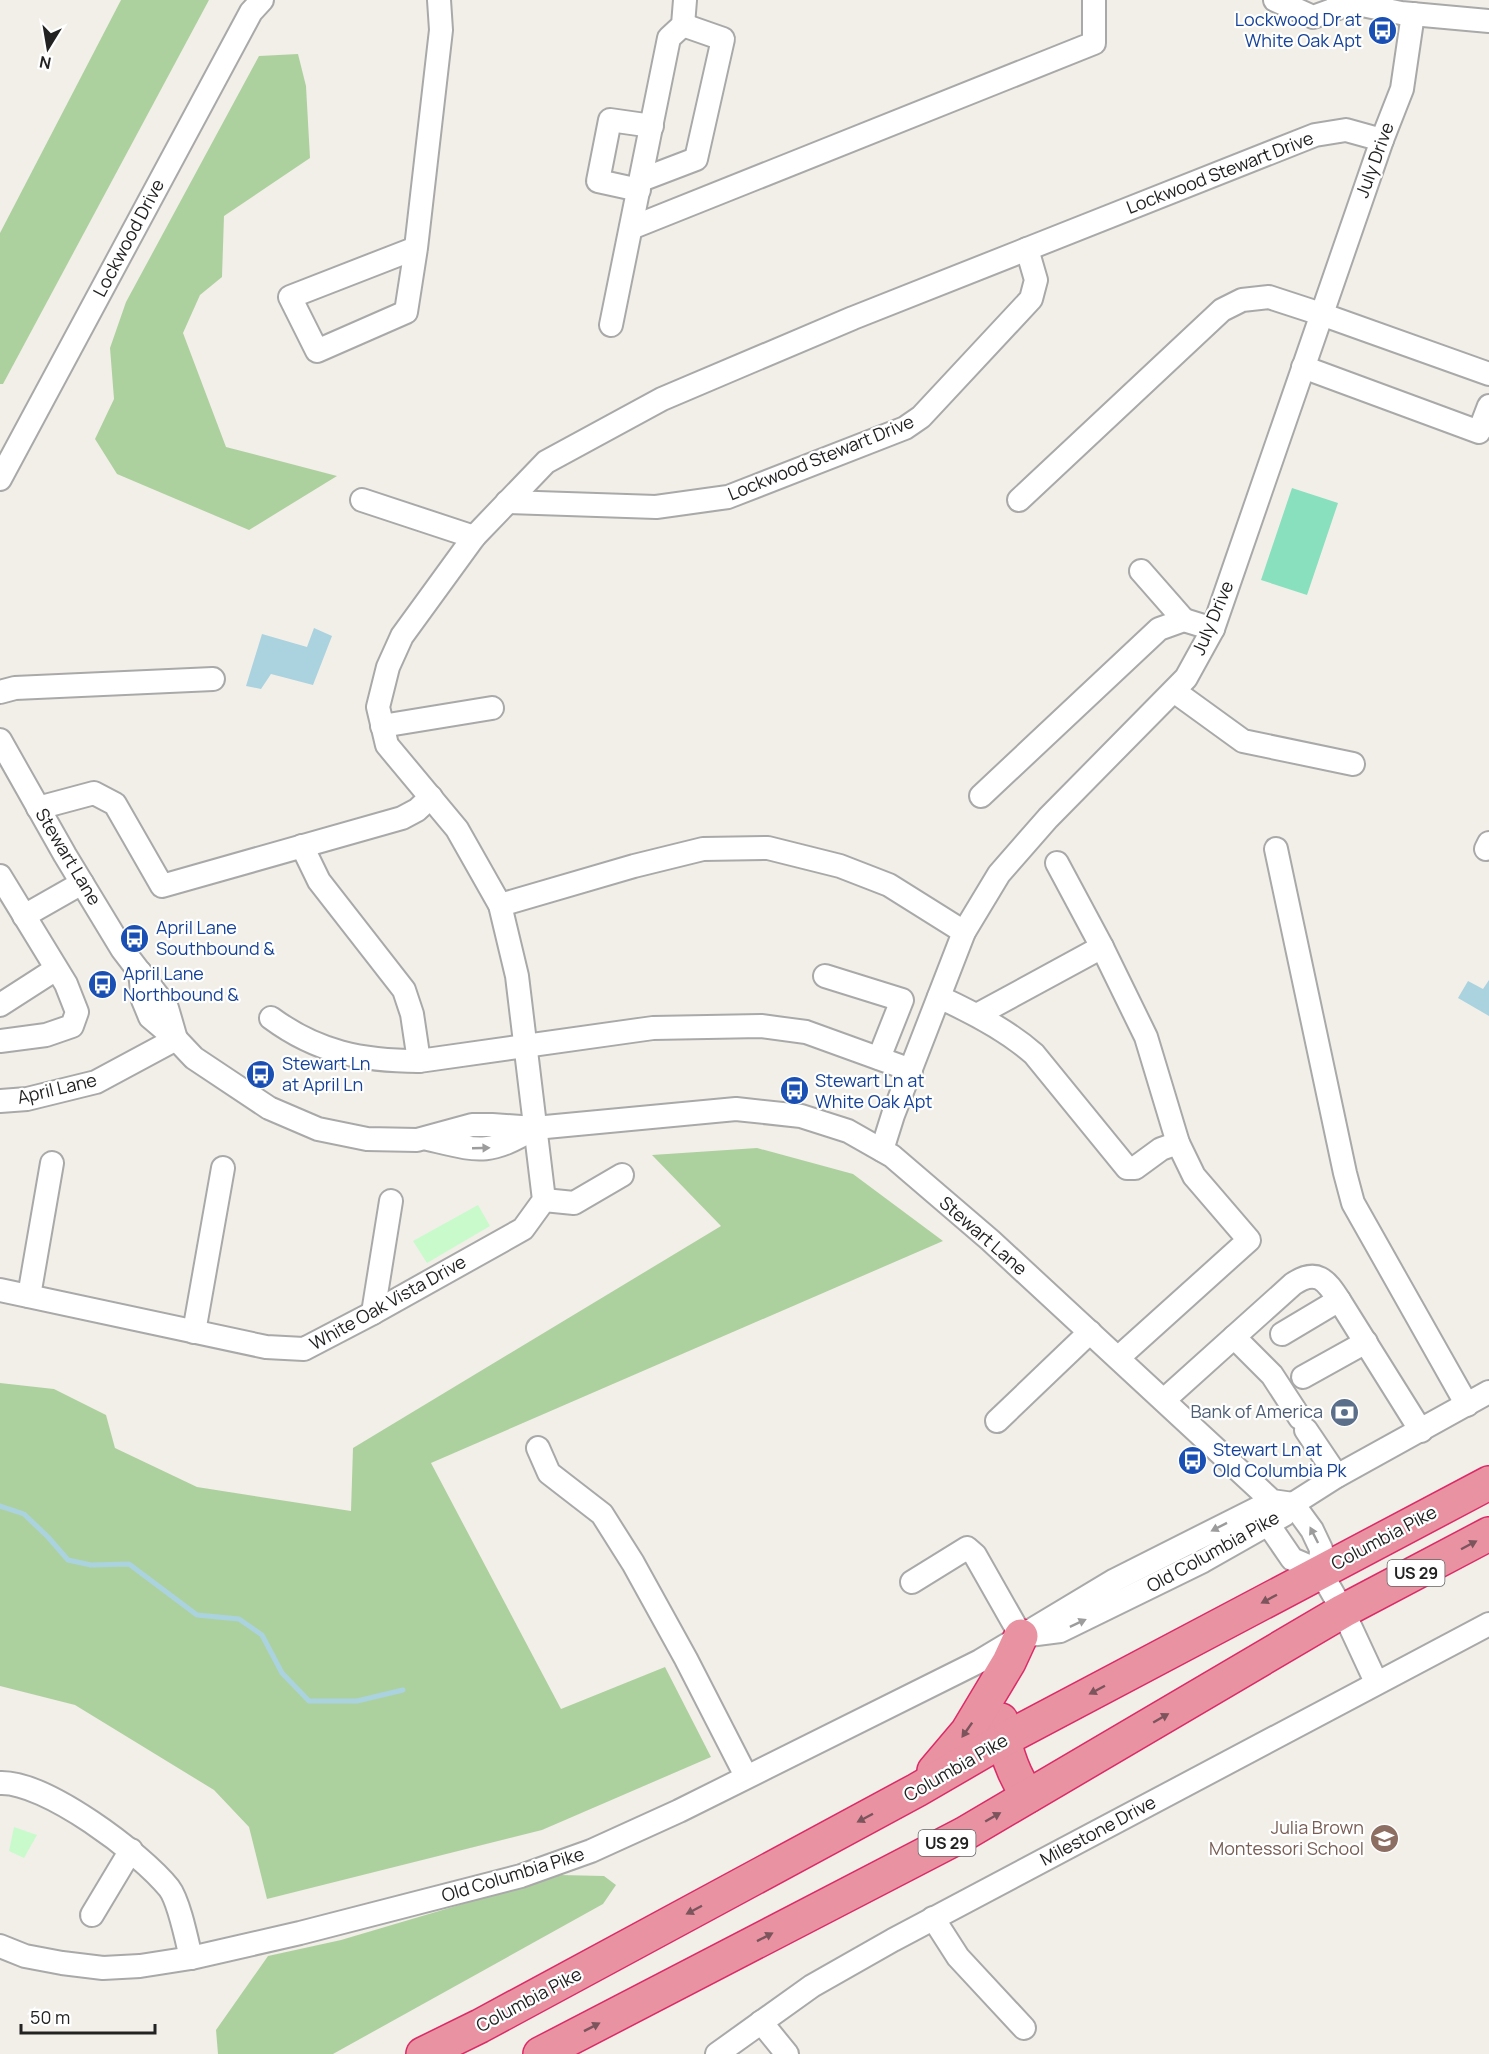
<svg xmlns="http://www.w3.org/2000/svg" width="1489" height="2054" viewBox="0 0 1489 2054" font-family="Manrope,sans-serif">
<rect width="100%" height="100%" fill="#f2efe9"/>
<!-- forest -->
<g fill="#add19e">
<polygon points="121,0 209,0 3,384 0,384 0,233"/>
<polygon points="298,54 306,86 310,158 224,216 222,277 200,295 183,333 226,447 337,476 249,530 117,474 95,439 114,399 110,348 126,302 259,56"/>
<polygon points="757,1148 853,1174 943,1241 431,1463 561,1709 665,1667 711,1757 542,1830 267,1899 249,1827 214,1790 75,1705 0,1686 0,1383 54,1389 106,1415 115,1448 197,1487 351,1511 353,1448 721,1226 652,1155"/>
<polygon points="561,1875 604,1876 616,1885 603,1904 333,2054 218,2054 216,2030 268,1956 341,1940"/>
</g>
<!-- park -->
<g fill="#c8facc">
<polygon points="478,1205 490,1226 427,1263 413,1241"/>
<polygon points="14,1827 37,1835 24,1858 9,1851"/>
</g>
<!-- pitch -->
<polygon fill="#88e0be" points="1292,488 1338,503 1307,595 1261,580"/>
<!-- water -->
<g fill="#aad3df">
<polygon points="314,628 332,636 313,685 271,674 261,689 246,686 262,634 307,647"/>
<polygon points="1489,980 1489,1016 1458,998 1468,981 1483,989"/>
</g>
<g fill="none" stroke-linecap="round" stroke-linejoin="round">
<!-- stream -->
<polyline stroke="#aad3df" stroke-width="5" points="0,1506 24,1514 48,1537 68,1560 91,1565 129,1564 197,1615 239,1619 262,1635 282,1673 309,1701 357,1701 403,1690"/>
<defs>
<g id="minor">
<polyline points="1275,0 1313,17 1352,3"/>
<polyline points="1338,0 1401,13 1489,21"/>
<polyline points="641,180 696,159 723,39 683,25"/>
<polyline points="639,190 598,181 610,120 652,126"/>
<polyline points="631,228 1094,43 1094,0"/>
<polyline points="416,248 290,297 317,351 406,312 416,248 441,30 439,0"/>
<polyline points="611,325 669,38 683,25 685,0"/>
<polyline points="1303,367 1479,432 1489,406"/>
<polyline points="0,479 251,12 262,0"/>
<polyline points="362,500 474,537"/>
<polyline points="1019,500 1222,310 1242,300 1269,297 1321,314 1489,374"/>
<polyline points="507,502 656,507 728,497 905,428 921,417 1031,299 1036,280 1027,249"/>
<polyline points="1141,571 1184,620"/>
<polyline points="1174,691 1243,741 1353,764"/>
<polyline points="0,692 15,688 213,679"/>
<polyline points="382,726 492,708"/>
<polyline points="0,740 65,855 122,949 167,1008 176,1039"/>
<polyline points="981,796 1159,629 1184,620 1213,629"/>
<polyline points="38,808 94,793 115,804 162,886 402,818 417,810 431,797"/>
<polyline points="302,846 319,881 404,990 412,1014 419,1061"/>
<polyline points="1276,849 1345,1173 1353,1203 1467,1405"/>
<polyline points="1486,849 1489,843"/>
<polyline points="1057,863 1102,947 1146,1037 1178,1143 1194,1176 1249,1240 1118,1358"/>
<polyline points="0,876 66,984 77,1012 72,1026 46,1035 0,1041"/>
<polyline points="500,905 634,866 703,849 768,848 840,866 889,885 964,932"/>
<polyline points="24,916 82,883"/>
<polyline points="140,972 143,1000 150,1017 176,1039 194,1058 269,1108 318,1129 367,1139 417,1140 472,1125 492,1125 535,1128 736,1109 801,1116 848,1131 892,1156 990,1240 1272,1501 1293,1504 1312,1530 1321,1549 1320,1571 1343,1611 1376,1682"/>
<polyline points="825,976 902,1000 879,1058"/>
<path d="M 939,997 C 972,1012 1007,1030 1034,1054 L 1127,1168 L 1135,1168 L 1161,1149 L 1178,1143"/>
<polyline points="0,1005 56,969"/>
<polyline points="977,1015 1102,947"/>
<path d="M 271,1018 C 317,1052 362,1061 419,1061 L 653,1028 L 761,1026 L 806,1032 L 911,1070"/>
<polyline points="0,1101 27,1099 96,1082 176,1039"/>
<path d="M 428,1139 C 479,1151 487,1156 535,1128"/>
<polyline points="882,1150 893,1115 964,932 999,874 1048,818 1186,678 1213,629 1382,140 1402,89 1413,14"/>
<polyline points="544,1200 574,1203 622,1175"/>
<polyline points="0,1290 266,1347 304,1349 373,1313 523,1229 544,1200 517,976 500,905 457,829 387,745 378,707 388,667 402,636 474,537 546,462 662,399 853,318 1315,135 1346,130 1382,140"/>
<polyline points="29,1296 52,1163"/>
<polyline points="373,1313 391,1201"/>
<polyline points="194,1332 223,1168"/>
<polyline points="1282,1334 1339,1300 1421,1431"/>
<polyline points="1234,1337 1272,1375 1300,1418"/>
<polyline points="1303,1377 1366,1342"/>
<path d="M 1164,1400 L 1293,1284 C 1317,1268 1326,1280 1339,1300"/>
<polyline points="997,1421 1090,1332"/>
<polyline points="1306,1430 1337,1476"/>
<polyline points="538,1448 549,1473 602,1514 633,1563 686,1659 746,1776"/>
<polyline points="1268,1524 1292,1559 1320,1571"/>
<polyline points="912,1582 967,1548 975,1555 1021,1636"/>
<polyline points="1029,1635 1060,1631 1203,1561 1284,1515 1293,1504 1337,1476 1489,1392"/>
<path d="M 0,1783 C 45,1781 141,1853 169,1888 C 179,1901 187,1941 191,1958"/>
<polyline points="92,1915 131,1850"/>
<polyline points="933,1918 958,1957 1024,2028"/>
<polyline points="0,1946 25,1956 62,1963 103,1968 140,1966 191,1958 300,1933 521,1876 591,1851 679,1811 980,1661 1115,1580 1272,1501"/>
<polyline points="761,2022 787,2054"/>
<polyline points="717,2054 812,1986 893,1940 1489,1624"/>
</g>
<g id="highway">
<path d="M 1001,1720 C 1004,1748 1012,1773 1028,1796"/>
<polyline points="934,1771 967,1732 1009,1662 1021,1636"/>
<polyline points="423,2054 480,2026 917,1790 1003,1740 1489,1483"/>
<polyline points="540,2054 964,1834 1343,1611 1489,1534"/>
</g>
</defs>
<!-- minor casing -->
<use href="#minor" stroke="#a9a9a9" stroke-width="26"/>
<!-- highway casing -->
<use href="#highway" stroke="#dc2a67" stroke-width="36"/>
<!-- minor -->
<use href="#minor" stroke="#fff" stroke-width="22"/>
<!-- highway -->
<use href="#highway" stroke="#e892a2" stroke-width="33"/>
</g>
<!-- one-way arrows -->
<defs><path id="oneway-solid" d="M-6-.8H1V-3.2L6.5 0L1 3.2V.8H-6Z" transform="scale(1.5)"/></defs>
<g fill="#9c9c9c">
<use href="#oneway-solid" transform="translate(481 1148) rotate(-2)"/>
<use href="#oneway-solid" transform="translate(1219 1527) rotate(153)"/>
<use href="#oneway-solid" transform="translate(1314 1535) rotate(-117)"/>
<use href="#oneway-solid" transform="translate(1078 1623) rotate(-25)"/>
</g>
<g fill="#7b545c">
<use href="#oneway-solid" transform="translate(1469 1545) rotate(-28)"/>
<use href="#oneway-solid" transform="translate(1269 1599) rotate(152)"/>
<use href="#oneway-solid" transform="translate(1097 1690) rotate(152)"/>
<use href="#oneway-solid" transform="translate(1161 1718) rotate(-30)"/>
<use href="#oneway-solid" transform="translate(967 1730) rotate(125)"/>
<use href="#oneway-solid" transform="translate(993 1817) rotate(-30)"/>
<use href="#oneway-solid" transform="translate(865 1818) rotate(152)"/>
<use href="#oneway-solid" transform="translate(694 1910) rotate(152)"/>
<use href="#oneway-solid" transform="translate(765 1937) rotate(-27)"/>
<use href="#oneway-solid" transform="translate(592 2027) rotate(-27)"/>
</g>
<!-- icons -->
<defs>
<symbol id="bus-disc" viewBox="-11 -11 22 22"><circle r="9.5" fill="#1a4fb4" stroke="#fff"/><path d="M-5-6H5V4H4V6H2V4H-2V6H-4V4H-5ZM-3.5-4V0h7V-4ZM-3.5 1.2v1.5H-2V1.2ZM2 1.2v1.5H3.5V1.2Z" fill="#fff"/></symbol>
<symbol id="bank-disc" viewBox="-11 -11 22 22"><circle r="9.5" fill="#5c6f8a" stroke="#fff"/><path d="M-6-4H6V4H-6ZM0-2.3a2.3 2.3 0 1 0 0 4.6a2.3 2.3 0 1 0 0-4.6Z" fill="#fff"/></symbol>
<symbol id="school-disc" viewBox="-11 -11 22 22"><circle r="9.5" fill="#8d6e63" stroke="#fff"/><path d="M0-5L7-2L0 1L-7-2ZM-4 1L0 2.5L4 1V4Q0 6-4 4Z" fill="#fff"/></symbol>
</defs>
<g fill-rule="evenodd">
<use href="#bus-disc" x="1366" y="14" width="33" height="33"/>
<use href="#bus-disc" x="118" y="922" width="33" height="33"/>
<use href="#bus-disc" x="86" y="968" width="33" height="33"/>
<use href="#bus-disc" x="244" y="1058" width="33" height="33"/>
<use href="#bus-disc" x="778" y="1074" width="33" height="33"/>
<use href="#bank-disc" x="1328" y="1396" width="33" height="33"/>
<use href="#bus-disc" x="1176" y="1444" width="33" height="33"/>
<use href="#school-disc" x="1368" y="1822" width="33" height="33"/>
</g>
<g text-anchor="middle" stroke-width="4.5" stroke-linejoin="round" paint-order="stroke">
<!-- shield labels -->
<g fill="#fff" stroke="#646464" stroke-width="1.5">
<rect x="1387.5" y="1560" width="57" height="26" rx="4.5"/>
<rect x="918.5" y="1830" width="57" height="26" rx="4.5"/>
</g>
<g font-size="16" font-weight="bold" fill="#222">
<text x="1416" y="1579">US 29</text>
<text x="947" y="1849">US 29</text>
</g>
<!-- transit labels -->
<g font-size="18" fill="#164399" stroke="#fff" text-anchor="start">
<text x="1362" y="26" text-anchor="end">Lockwood Dr at<tspan x="1362" dy="21">White Oak Apt</tspan></text>
<text x="156" y="934">April Lane<tspan x="156" dy="21">Southbound &amp;</tspan></text>
<text x="123" y="980">April Lane<tspan x="123" dy="21">Northbound &amp;</tspan></text>
<text x="282" y="1070">Stewart Ln<tspan x="282" dy="21">at April Ln</tspan></text>
<text x="815" y="1087">Stewart Ln at<tspan x="815" dy="21">White Oak Apt</tspan></text>
<text x="1213" y="1456">Stewart Ln at<tspan x="1213" dy="21">Old Columbia Pk</tspan></text>
</g>
<!-- street labels -->
<g font-size="18" fill="#222" stroke="#fff">
<text transform="translate(1375 160) rotate(-70)" y="6">July Drive</text>
<text transform="translate(1220 173) rotate(-21)" y="6">Lockwood Stewart Drive</text>
<text transform="translate(129 238) rotate(-62)" y="6">Lockwood Drive</text>
<text transform="translate(821 458) rotate(-22)" y="6">Lockwood Stewart Drive</text>
<text transform="translate(1213 618) rotate(-67)" y="6">July Drive</text>
<text transform="translate(68 857) rotate(59)" y="6">Stewart Lane</text>
<text transform="translate(57 1089) rotate(-13)" y="6">April Lane</text>
<text transform="translate(983 1236) rotate(41)" y="6">Stewart Lane</text>
<text transform="translate(388 1303) rotate(-29)" y="6">White Oak Vista Drive</text>
<text transform="translate(1384 1538) rotate(-28)" y="6">Columbia Pike</text>
<text transform="translate(1213 1552) rotate(-29)" y="6">Old Columbia Pike</text>
<text transform="translate(956 1768) rotate(-30)" y="6">Columbia Pike</text>
<text transform="translate(1098 1831) rotate(-28)" y="6">Milestone Drive</text>
<text transform="translate(513 1875) rotate(-17)" y="6">Old Columbia Pike</text>
<text transform="translate(529 2000) rotate(-28)" y="6">Columbia Pike</text>
</g>
<!-- service labels -->
<g font-size="18" fill="#4e5e75" stroke="#fff" text-anchor="end">
<text x="1323" y="1418">Bank of America</text>
</g>
<!-- education labels -->
<g font-size="18" fill="#785e54" stroke="#fff" text-anchor="end">
<text x="1364" y="1834">Julia Brown<tspan x="1364" dy="21">Montessori School</tspan></text>
</g>
</g>
<!-- north arrow -->
<g transform="translate(48 48) rotate(191)" stroke="#ffffff" stroke-width="4.5" paint-order="stroke">
<path d="M0-4.5L10 22L0 15L-10 22Z" fill="#222222"/>
<text y="-9" font-size="16" font-weight="bold" text-anchor="middle" fill="#222222">N</text>
</g>
<!-- scale -->
<path d="M21 2024v9h134v-9" fill="none" stroke="#222222" stroke-width="3"/>
<text x="30" y="2024" font-size="18" fill="#222222" stroke="#ffffff" stroke-width="4.5" paint-order="stroke">50 m</text>
</svg>
